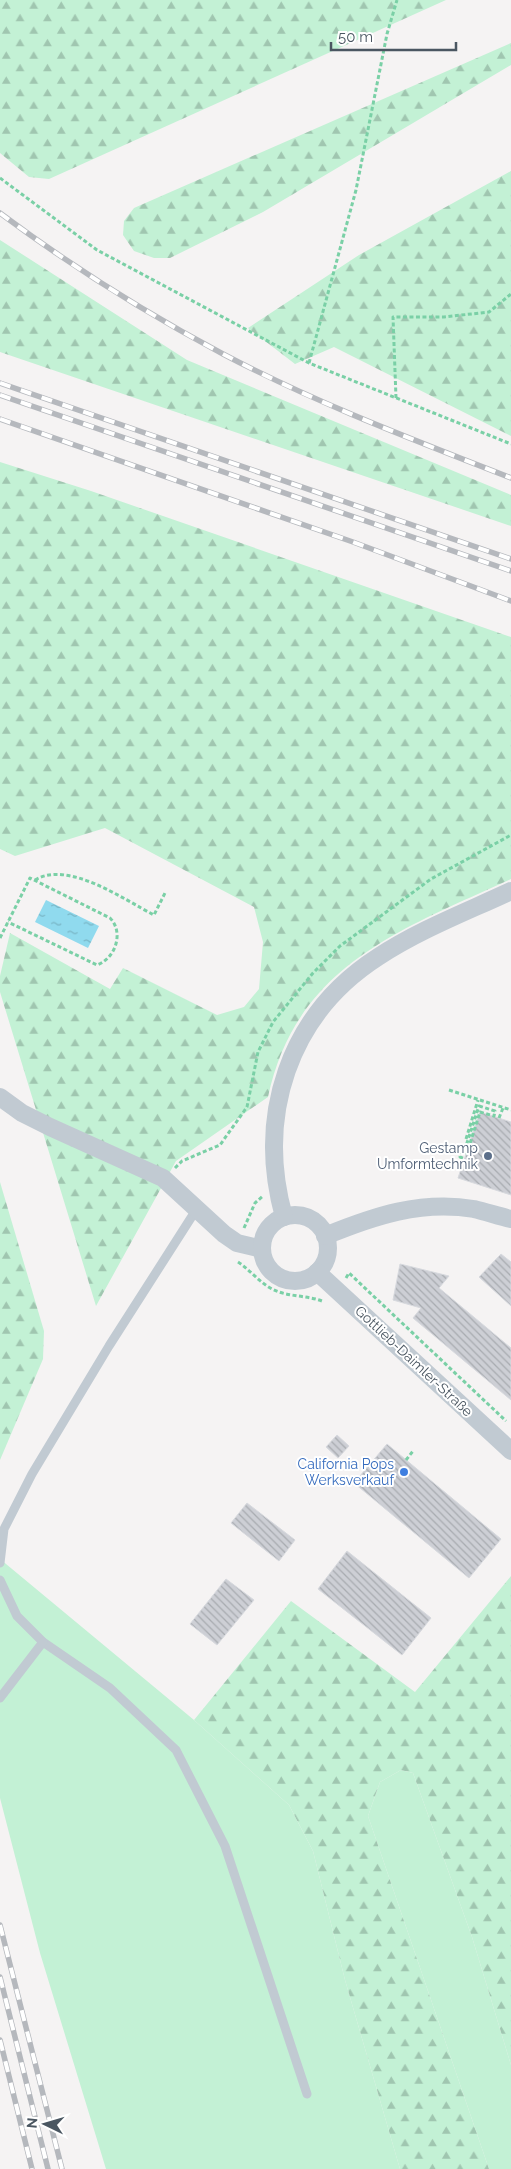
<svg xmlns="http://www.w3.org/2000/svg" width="511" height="2169" viewBox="0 0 511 2169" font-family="Raleway,sans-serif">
<defs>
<pattern id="forest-firs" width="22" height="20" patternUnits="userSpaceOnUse" patternTransform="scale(1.25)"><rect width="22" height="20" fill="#c3f1d5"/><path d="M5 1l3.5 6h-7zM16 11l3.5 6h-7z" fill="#a0c6b0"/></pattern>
<pattern id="water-ripples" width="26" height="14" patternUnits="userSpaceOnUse" patternTransform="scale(1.25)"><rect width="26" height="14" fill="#90daee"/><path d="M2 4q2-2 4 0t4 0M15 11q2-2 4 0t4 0" fill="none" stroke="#78b4c4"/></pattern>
<pattern id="building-back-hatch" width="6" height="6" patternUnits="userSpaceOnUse" patternTransform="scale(1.25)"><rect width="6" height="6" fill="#cdcfd5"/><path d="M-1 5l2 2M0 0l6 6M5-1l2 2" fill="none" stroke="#a8abb0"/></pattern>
</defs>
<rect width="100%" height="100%" fill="#f5f3f3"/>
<!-- green -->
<g fill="#c3f1d5">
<polygon points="0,1559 194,1720 289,1805 313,1851 345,1980 400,2169 106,2169 40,1953 0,1798"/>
<polygon points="401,1770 413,1773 472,1937 511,2065 511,2169 489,2169 368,1816 380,1782"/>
</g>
<!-- forest -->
<g fill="url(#forest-firs)">
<polygon points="0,0 446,0 49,179 29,177 0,153"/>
<polygon points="511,43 511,65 263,212 170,258 154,258 134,251 123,235 124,221 134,208"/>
<polygon points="511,171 511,436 334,347 295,364 248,328 359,255"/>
<polygon points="0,240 187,360 511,495 511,526 0,352"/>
<path d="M 0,462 L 91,491 L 511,637 L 511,879 C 402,929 296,965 268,1097 L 176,1161 L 96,1306 L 0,992 L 0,976 L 10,933 L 110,989 L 123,968 L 217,1015 L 244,1007 L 259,989 L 263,942 L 254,907 L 105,828 L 15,856 L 0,849 Z"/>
<polygon points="0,1182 44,1331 43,1359 0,1460"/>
<polygon points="511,1576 511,2065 472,1937 413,1773 401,1770 380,1782 368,1816 489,2169 400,2169 345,1980 313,1851 289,1805 194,1720 291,1601 415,1692"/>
</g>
<!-- water -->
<polygon fill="url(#water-ripples)" points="46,900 99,926 88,948 35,922"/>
<!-- building -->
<g fill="url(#building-back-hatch)" stroke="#d7d9de">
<polygon points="480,1112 511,1122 511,1195 458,1178"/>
<polygon points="501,1254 511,1262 511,1306 479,1277"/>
<polygon points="400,1264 449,1276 439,1288 511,1348 511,1400 413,1318 421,1308 393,1300"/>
<polygon points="337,1435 349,1446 338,1458 326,1447"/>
<polygon points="387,1444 501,1539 469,1578 354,1483"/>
<polygon points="247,1503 295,1540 279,1561 231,1523"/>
<polygon points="347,1551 431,1618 402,1655 318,1589"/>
<polygon points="226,1579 254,1600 217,1645 190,1624"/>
</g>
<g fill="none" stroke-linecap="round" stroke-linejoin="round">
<!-- path -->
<g stroke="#7ad0a6" stroke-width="3" stroke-dasharray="4 2.5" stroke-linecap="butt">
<polyline points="0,178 97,250 309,363 511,444"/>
<polyline points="309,363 356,190 387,34 397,0"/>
<polyline points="396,398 393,317 444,317 489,312 511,294"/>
<path d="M 35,880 C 68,860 123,899 154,915 L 165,893"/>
<path d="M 0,938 L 30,878 L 110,918 C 124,932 116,958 97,965 L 8,922"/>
<polyline points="449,1090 511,1110"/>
<polygon points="479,1106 495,1111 494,1116 480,1112 467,1153 464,1152"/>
<polyline points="499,1118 503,1108"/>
<polyline points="466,1139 478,1100"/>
<polyline points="462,1150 460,1157 465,1159"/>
<polyline points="175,1168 182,1161 220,1145 247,1107 258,1052 273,1022 313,973 340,946 431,879 511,835"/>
<polyline points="244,1228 255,1203 263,1196"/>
<path d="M 238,1262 C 250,1270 259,1282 272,1289 C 287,1297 306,1295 322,1301"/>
<polyline points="346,1278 349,1273 506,1421"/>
<polyline points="406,1460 413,1451"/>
</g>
<!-- lane -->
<g stroke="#c1cad2" stroke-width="9">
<polyline points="0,1563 4,1529 32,1474 109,1346 196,1210"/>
<polyline points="0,1580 17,1616 43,1642 110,1688 176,1750 225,1846 307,2094"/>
<polyline points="0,1698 43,1642"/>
</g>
<!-- street -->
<g stroke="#c1cad2" stroke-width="18">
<polyline points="0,1097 22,1113 50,1127 163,1178 224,1234 237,1243 262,1249"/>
<circle cx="295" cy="1248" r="33"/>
<path d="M 284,1217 C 256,1116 288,1015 378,957 C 419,930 466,912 511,891"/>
<path d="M 325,1236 C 374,1216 421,1200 474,1209 C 486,1212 499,1216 511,1219"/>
<polyline points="317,1272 511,1451"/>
</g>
<defs>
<g id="rail">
<path d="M 0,213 C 71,266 146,313 223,354 C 316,403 414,440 511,478"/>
<polyline points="0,383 511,559"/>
<polyline points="0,395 511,571"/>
<polyline points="0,419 353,542 511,601"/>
<polyline points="0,1925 62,2169"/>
<polyline points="0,1977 48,2169"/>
<polyline points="0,2040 32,2169"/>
</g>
</defs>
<!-- rail casing -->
<use href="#rail" stroke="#b5b8bd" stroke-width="5.5"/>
<!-- rail -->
<use href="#rail" stroke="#fff" stroke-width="4" stroke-dasharray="11" stroke-linecap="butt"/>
</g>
<!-- markers -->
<circle fill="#5c6f8a" stroke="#fff" stroke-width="2" cx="488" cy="1156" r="5"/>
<circle fill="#3f7fe0" stroke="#fff" stroke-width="2" cx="404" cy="1472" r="5"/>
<g text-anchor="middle" stroke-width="4" stroke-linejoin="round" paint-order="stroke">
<!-- service labels -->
<g font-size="14" fill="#4e5e75" stroke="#fff" text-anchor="end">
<text x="478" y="1153">Gestamp<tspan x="478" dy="16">Umformtechnik</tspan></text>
</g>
<!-- street labels -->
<g font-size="14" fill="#4a5661" stroke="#fff">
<text transform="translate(414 1361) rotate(43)" y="5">Gottlieb-Daimler-Straße</text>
</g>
<!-- shop labels -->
<g font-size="14" fill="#366cbe" stroke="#fff" text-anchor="end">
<text x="394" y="1469">California Pops<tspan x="394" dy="16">Werksverkauf</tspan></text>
</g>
</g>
<!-- north arrow -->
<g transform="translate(45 2124) rotate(275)" stroke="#ffffff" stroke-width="4" paint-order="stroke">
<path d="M0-4L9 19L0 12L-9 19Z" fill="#4a5661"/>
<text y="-8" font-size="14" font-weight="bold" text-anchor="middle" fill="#4a5661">N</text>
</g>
<!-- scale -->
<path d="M331 42v8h125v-8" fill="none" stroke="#4a5661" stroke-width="2.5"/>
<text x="338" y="42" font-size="15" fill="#4a5661" stroke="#ffffff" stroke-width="4" paint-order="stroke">50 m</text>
</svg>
